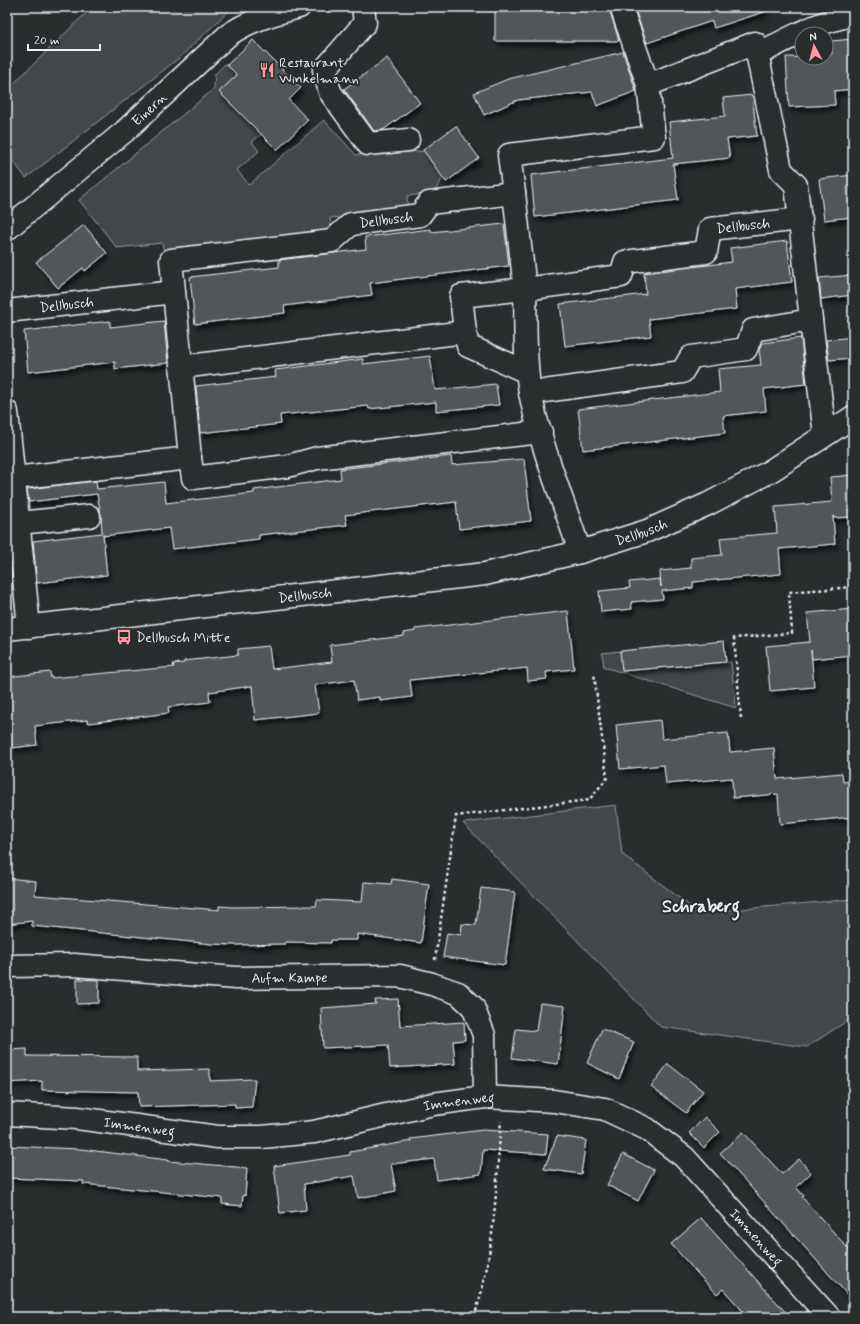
<svg xmlns="http://www.w3.org/2000/svg" width="860" height="1324" viewBox="0 0 860 1324" font-family="Mynerve,sans-serif">
<defs>
<filter id="shadow"><feDropShadow dx="2.5" dy="4.5" stdDeviation="2" flood-color="#0009"/></filter>
</defs>
<rect width="100%" height="100%" fill="#2a2d2e"/>
<filter id="ink" filterUnits="userSpaceOnUse"><feTurbulence type="fractalNoise" baseFrequency=".025" numOctaves="2"/><feDisplacementMap in="SourceGraphic" scale="8" xChannelSelector="R" yChannelSelector="G"/><feConvolveMatrix kernelMatrix="1 2 1 2 8 2 1 2 1" color-interpolation-filters="sRGB"/></filter>
<g filter="url(#ink)">
<!-- green -->
<g fill="#424648" stroke="#959ca0">
<polygon points="81,7 233,7 179,58 26,178 7,153 7,90 87,12"/>
<polygon points="226,63 278,119 252,142 259,151 237,170 249,185 324,120 356,155 425,151 443,177 434,193 407,196 408,210 330,218 331,234 164,253 162,243 117,248 79,200 214,89 215,74"/>
<polygon points="621,651 623,671 731,662 736,708 604,667 602,653"/>
<polygon points="616,805 622,854 699,913 853,899 853,1017 807,1047 661,1027 463,823"/>
</g>
<!-- building -->
<g fill="#535759" stroke="#e8f1f8" filter="url(#shadow)">
<polygon points="495,7 609,7 619,41 495,41"/>
<polygon points="634,7 766,7 767,11 714,28 712,21 647,43"/>
<polygon points="853,39 853,89 834,91 835,105 789,107 786,57 826,58 826,54 832,54 831,41"/>
<polygon points="253,40 301,88 289,100 308,120 277,150 219,92 237,75 227,65"/>
<polygon points="623,52 636,91 597,106 592,92 518,100 484,115 474,93 508,79"/>
<polygon points="387,58 420,103 383,130 374,131 344,89"/>
<polygon points="752,95 757,136 727,139 730,158 673,164 678,200 535,217 531,175 673,158 669,122 725,116 723,98"/>
<polygon points="456,126 479,158 446,182 423,150"/>
<polygon points="853,175 853,217 824,220 819,179"/>
<polygon points="504,224 509,266 370,283 372,295 284,306 285,313 195,324 190,277 279,267 279,260 366,249 365,237 431,229 431,232"/>
<polygon points="84,225 107,253 85,271 83,268 58,288 36,262"/>
<polygon points="787,241 792,282 735,289 737,309 649,319 651,336 565,346 560,304 646,294 644,273 732,262 730,248"/>
<polygon points="853,275 853,295 821,299 819,278"/>
<polygon points="110,321 110,327 164,321 168,363 115,369 115,362 28,372 24,331"/>
<polygon points="853,337 853,358 829,360 826,340"/>
<polygon points="801,338 806,384 764,389 766,411 723,416 725,433 583,450 578,409 720,392 718,369 761,365 759,349 762,343"/>
<polygon points="430,356 435,390 496,384 499,405 436,411 436,402 369,409 368,406 280,415 281,424 200,433 196,386 276,377 275,370 363,359 363,364"/>
<polygon points="451,456 452,465 524,459 531,521 459,529 456,502 345,515 347,525 259,535 259,539 172,549 169,528 103,536 103,534 107,575 37,583 33,541 102,533 101,515 97,494 29,502 27,489 96,481 97,489 164,482 166,503 254,493 254,490 341,479 340,469"/>
<polygon points="853,475 853,517 833,518 833,516 835,544 779,549 781,574 693,582 693,588 662,591 663,599 631,602 632,609 601,612 599,591 630,588 629,582 660,579 661,587 660,571 691,568 691,558 722,555 720,538 777,533 775,507 832,502 830,477"/>
<polygon points="853,609 853,655 812,659 811,650 814,687 770,691 766,646 810,642 807,613"/>
<polygon points="568,611 574,669 546,672 547,679 528,681 527,668 410,680 412,697 380,701 380,697 357,700 354,680 315,685 319,713 255,720 252,686 209,692 210,702 168,707 169,713 88,723 87,720 35,726 37,745 12,748 7,704 7,677 50,672 51,678 174,667 173,664 184,663 184,661 238,655 238,649 269,646 272,669 332,662 330,645 404,636 404,633 415,631 415,629"/>
<polygon points="724,641 726,662 622,671 620,651"/>
<polygon points="660,720 662,739 728,733 730,752 774,748 777,779 842,773 843,782 853,781 853,817 780,824 778,794 733,798 732,778 666,784 664,765 620,769 616,725"/>
<polygon points="7,878 36,881 35,895 219,910 219,906 233,907 316,906 317,900 362,902 364,882 391,884 392,879 429,884 421,943 357,934 357,940 331,940 331,943 285,942 285,944 233,945 212,944 32,926 32,921 7,924"/>
<polygon points="481,888 515,892 505,965 443,957 447,933 461,935 462,924 476,925"/>
<polygon points="77,979 99,980 99,1003 77,1004"/>
<polygon points="398,999 400,1026 464,1022 465,1040 453,1041 455,1064 390,1068 388,1045 323,1048 321,1008 376,1004 375,1000"/>
<polygon points="540,1003 565,1006 558,1064 512,1058 516,1029 536,1031"/>
<polygon points="602,1029 634,1042 619,1079 587,1063"/>
<polygon points="27,1049 27,1056 137,1057 137,1071 210,1069 210,1081 255,1079 252,1107 235,1108 235,1104 139,1107 138,1092 42,1090 42,1081 7,1083 7,1050"/>
<polygon points="668,1064 703,1091 686,1113 651,1087"/>
<polygon points="705,1117 720,1132 704,1148 689,1133"/>
<polygon points="483,1130 548,1134 546,1154 483,1150 481,1174 437,1180 434,1159 391,1164 396,1191 358,1198 354,1176 304,1184 306,1210 280,1213 274,1166 350,1155 350,1152 411,1141 410,1139"/>
<polygon points="743,1132 782,1174 799,1159 811,1173 796,1187 804,1196 802,1197 853,1254 853,1301 720,1153"/>
<polygon points="557,1136 586,1140 581,1174 544,1169"/>
<polygon points="7,1146 80,1149 168,1160 168,1161 247,1168 245,1196 243,1195 242,1206 222,1204 222,1198 83,1184 84,1181 7,1178"/>
<polygon points="623,1154 654,1170 638,1201 607,1185"/>
<polygon points="701,1218 763,1287 790,1317 748,1317 723,1289 717,1294 698,1274 671,1244"/>
</g>
<g fill="none" stroke-linecap="round" stroke-linejoin="round">
<defs>
<g id="minor">
<polyline points="363,7 365,23 324,70 330,92 368,144 408,140"/>
<path d="M 758,54 C 788,39 819,21 853,15"/>
<polyline points="514,193 509,155 654,137 648,85 621,7"/>
<path id="s1" d="M 7,311 L 174,292"/>
<polyline points="811,320 825,435"/>
<polyline points="181,367 465,332"/>
<path d="M 527,372 L 468,346 L 465,332 L 461,296 L 525,289 C 526,323 524,358 530,392 C 540,445 563,500 580,552"/>
<polyline points="530,393 682,372 691,357 746,349 753,330 811,320 796,185 781,170 755,43 648,85"/>
<polyline points="7,412 29,627"/>
<path id="s2" d="M 190,458 L 171,260 L 332,241 L 351,224 L 420,215 L 429,203 L 514,193 L 525,289 L 621,276 L 625,262 L 706,252 L 710,229 L 801,219"/>
<polyline points="14,478 190,458 193,478 288,466 317,458 541,432"/>
<polyline points="18,523 89,516"/>
<path id="s3" d="M 7,629 L 485,574 L 580,552 L 647,531 L 708,504 L 769,472 L 853,417"/>
<path id="s4" d="M 7,966 L 74,965 L 236,978 L 400,976 L 432,984 L 458,993 L 473,1007 L 484,1035 L 485,1097"/>
<path id="s5" d="M 7,1114 L 77,1118 L 218,1137 L 262,1137 L 314,1132 L 433,1104 L 485,1097 L 554,1101 L 605,1109 L 647,1129 L 684,1157 L 829,1317"/>
</g>
<g id="major">
<path id="s6" d="M 7,229 L 125,131 L 227,36 C 249,20 273,14 299,7"/>
</g>
</defs>
<!-- minor casing -->
<use href="#minor" stroke="#e8f1f8" stroke-width="25"/>
<!-- major casing -->
<use href="#major" stroke="#e8f1f8" stroke-width="25"/>
<!-- path -->
<g stroke="#e8f1f8" stroke-width="2.5" stroke-dasharray="3 3" stroke-linecap="butt">
<polyline points="741,718 734,638 792,633 789,592 853,587"/>
<polyline points="435,960 456,816 589,800 607,778 594,673"/>
<path d="M 474,1317 C 495,1256 496,1185 501,1121"/>
</g>
<!-- minor -->
<use href="#minor" stroke="#2a2d2e" stroke-width="22"/>
<!-- major -->
<use href="#major" stroke="#2a2d2e" stroke-width="22"/>
</g>
</g>
<!-- icons -->
<defs>
<symbol id="restaurant-bare" viewBox="-9 -9 18 18"><path d="M-5-6h1v4h1v-4h1v4h1v-4h1v5L-1.5 .5V6h-2V.5L-5-1ZM5-6V6H3V1.5H1.5Q1.5-4 5-6Z" fill="#ff9aa2" stroke="#2a2d2e" stroke-width="2.5" paint-order="stroke"/></symbol>
<symbol id="bus-bare" viewBox="-9 -9 18 18"><path d="M-5-6H5V4H4V6H2V4H-2V6H-4V4H-5ZM-3.5-4V0h7V-4ZM-3.5 1.2v1.5H-2V1.2ZM2 1.2v1.5H3.5V1.2Z" fill="#ff9aa2" stroke="#2a2d2e" stroke-width="2.5" paint-order="stroke"/></symbol>
</defs>
<g fill-rule="evenodd">
<use href="#restaurant-bare" x="256" y="59" width="22" height="22"/>
<use href="#bus-bare" x="113" y="626" width="22" height="22"/>
</g>
<g text-anchor="middle" stroke-width="4" stroke-linejoin="round" paint-order="stroke">
<!-- poi labels -->
<g font-size="14" fill="#e8f1f8" stroke="#2a2d2e" text-anchor="start">
<text x="279" y="67">Restaurant<tspan x="279" dy="16">Winkelmann</tspan></text>
<text x="136" y="642">Dellbusch Mitte</text>
</g>
<!-- street labels -->
<g font-size="14" fill="#e8f1f8" stroke="#2a2d2e">
<text dy="5" stroke="none"><textPath href="#s6" startOffset="186">Einern</textPath></text>
<text dy="5" stroke="none"><textPath href="#s2" startOffset="422">Dellbusch</textPath></text>
<text dy="5" stroke="none"><textPath href="#s2" startOffset="903">Dellbusch</textPath></text>
<text dy="5" stroke="none"><textPath href="#s1" startOffset="60">Dellbusch</textPath></text>
<text dy="5" stroke="none"><textPath href="#s3" startOffset="643">Dellbusch</textPath></text>
<text dy="5" stroke="none"><textPath href="#s3" startOffset="300">Dellbusch</textPath></text>
<text dy="5" stroke="none"><textPath href="#s4" startOffset="283">Aufm Kampe</textPath></text>
<text dy="5" stroke="none"><textPath href="#s5" startOffset="457">Immenweg</textPath></text>
<text dy="5" stroke="none"><textPath href="#s5" startOffset="133">Immenweg</textPath></text>
<text dy="5" stroke="none"><textPath href="#s5" startOffset="805">Immenweg</textPath></text>
</g>
<!-- district labels -->
<g font-size="18" font-weight="bold" fill="#e8f1f8" stroke="#2a2d2e">
<text x="701" y="912">Schraberg</text>
</g>
</g>
<!-- margin -->
<rect width="860" height="1324" fill="none" stroke="#2a2d2e" stroke-width="24"/>
<rect x="12" y="12" width="836" height="1300" fill="none" stroke="#e8f1f8" stroke-width="1.5" filter="url(#ink)"/>
<!-- north arrow -->
<g transform="translate(814 46) rotate(353)"><circle r="19" fill="#2a2d2e" stroke="#767b7f"/>
<path d="M0-3L7 15L0 10L-7 15Z" fill="#ff9aa2"/>
<text y="-6" font-size="11" font-weight="bold" text-anchor="middle" fill="#e8f1f8">N</text>
</g>
<!-- scale -->
<path d="M28 44v6h72v-6" fill="none" stroke="#e8f1f8" stroke-width="2"/>
<text x="34" y="44" font-size="12" fill="#e8f1f8" stroke="#2a2d2e" stroke-width="3" paint-order="stroke">20 m</text>
</svg>
